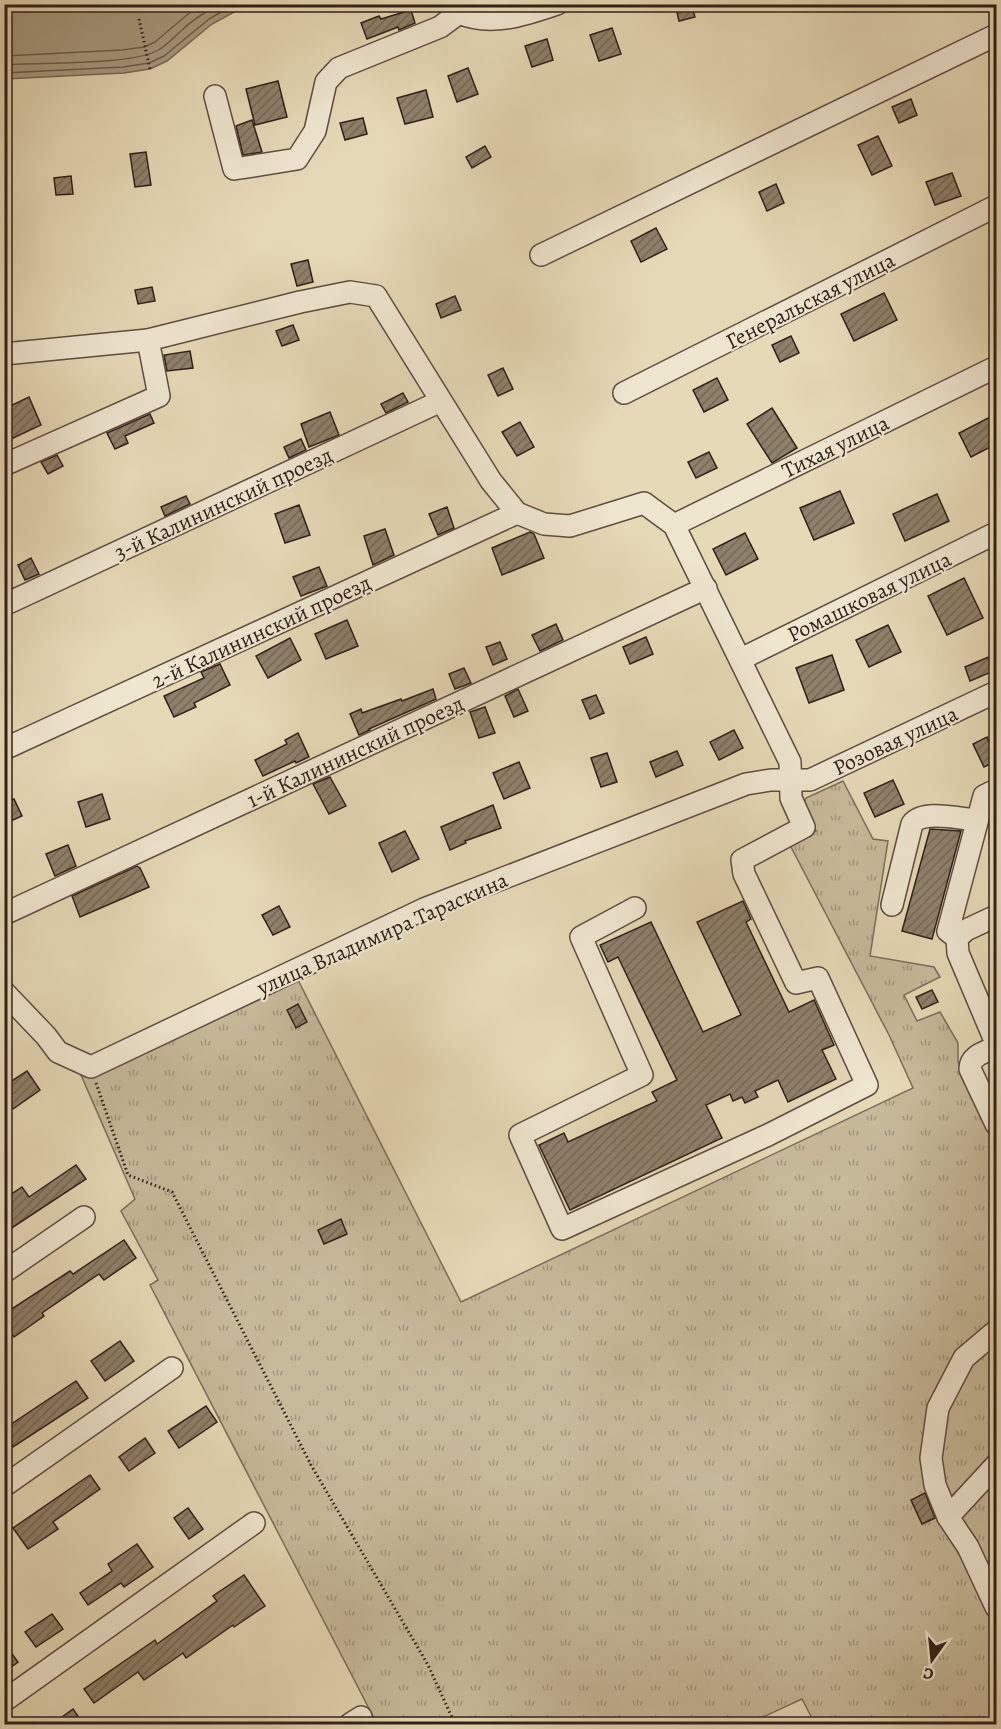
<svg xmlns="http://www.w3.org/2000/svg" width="1001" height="1729" viewBox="0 0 1001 1729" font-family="Alegreya,serif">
<defs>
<pattern id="grass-tufts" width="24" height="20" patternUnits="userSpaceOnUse" patternTransform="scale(1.5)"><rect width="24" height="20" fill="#c7ba9b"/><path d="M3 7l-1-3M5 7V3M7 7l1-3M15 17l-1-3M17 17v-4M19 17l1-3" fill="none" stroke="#a2977d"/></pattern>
<pattern id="building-hatch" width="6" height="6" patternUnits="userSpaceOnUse" patternTransform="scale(1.5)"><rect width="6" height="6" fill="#8e806a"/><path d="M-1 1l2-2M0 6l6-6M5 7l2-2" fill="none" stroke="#746856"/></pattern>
</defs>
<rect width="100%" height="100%" fill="#e6d9b6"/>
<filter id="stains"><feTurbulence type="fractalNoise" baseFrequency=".00333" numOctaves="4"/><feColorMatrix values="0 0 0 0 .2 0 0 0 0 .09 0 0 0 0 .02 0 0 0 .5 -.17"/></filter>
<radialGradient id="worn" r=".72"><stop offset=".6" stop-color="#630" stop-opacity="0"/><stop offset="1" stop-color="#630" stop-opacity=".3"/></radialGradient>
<!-- grass -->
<polygon fill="url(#grass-tufts)" stroke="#7b6d5a" stroke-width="1.5" points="843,781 873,839 888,841 870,956 934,967 940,977 904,995 917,1021 940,1012 958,1043 958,1061 961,1071 993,1141 996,1140 996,1724 815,1724 802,1699 748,1724 377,1724 150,1285 158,1280 121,1211 135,1199 81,1075 101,1072 298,980 461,1302 913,1088 889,1035 790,845 816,831 803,806 806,798"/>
<!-- water -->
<polygon fill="#a89a80" stroke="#786956" stroke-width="1.5" points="5,4 247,4 247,5 212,24 167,61 150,69 124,73 5,79"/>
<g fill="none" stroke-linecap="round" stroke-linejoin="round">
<!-- shore -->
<g stroke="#6c5d4c" stroke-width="1.5">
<polyline points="4,56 122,50 144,47 155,42 200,4"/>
<path d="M 4,65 C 39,62 135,66 160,49 C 168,44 174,37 181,31 C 192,20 205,12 219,4"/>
<polyline points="4,73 123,67 149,63 164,56 209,19 235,4"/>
</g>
</g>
<!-- building -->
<g fill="url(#building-hatch)" stroke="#2f2018" stroke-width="1.5">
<polygon points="675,4 691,4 695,17 679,21"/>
<polygon points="411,10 415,23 399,30 398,27 367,39 361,23 379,16 381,19"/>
<polygon points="612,28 621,54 599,61 590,35"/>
<polygon points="547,39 553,60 532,67 525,46"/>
<polygon points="468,68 478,94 457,102 448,76"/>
<polygon points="278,81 287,117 255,125 246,89"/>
<polygon points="426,90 433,117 405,124 397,98"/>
<polygon points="911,99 917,115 899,123 892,107"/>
<polygon points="363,118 367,134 345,140 340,123"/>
<polygon points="252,120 262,152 243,155 236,126"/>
<polygon points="878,136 892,166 872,175 858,145"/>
<polygon points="485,146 491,157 472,168 466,157"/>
<polygon points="146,152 151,185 135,187 130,154"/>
<polygon points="952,173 961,196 935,205 926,182"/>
<polygon points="71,176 73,194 56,195 54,178"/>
<polygon points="776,184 784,203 767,211 759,192"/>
<polygon points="656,228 667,249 641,262 631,241"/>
<polygon points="308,260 313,282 297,286 291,264"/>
<polygon points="152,287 155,301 138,304 135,290"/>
<polygon points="884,293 897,320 854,341 841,314"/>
<polygon points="455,296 461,310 441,318 436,304"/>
<polygon points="293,325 299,340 282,346 276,331"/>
<polygon points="791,336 799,353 780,362 772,345"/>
<polygon points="190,351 193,368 167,371 164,355"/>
<polygon points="503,368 513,389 498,396 488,375"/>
<polygon points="717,378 728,400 704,412 693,390"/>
<polygon points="403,393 408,402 386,413 381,404"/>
<polygon points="29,397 41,425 9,440 4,430 4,409"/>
<polygon points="772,408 797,448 772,463 747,424"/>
<polygon points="330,412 339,435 309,447 301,424"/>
<polygon points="150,414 154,423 125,436 128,443 115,449 107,433"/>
<polygon points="996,414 996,444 971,457 959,433"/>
<polygon points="520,422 534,447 517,456 502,432"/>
<polygon points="301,439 306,450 289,458 284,447"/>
<polygon points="709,452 717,468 696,478 688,462"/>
<polygon points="57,455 63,466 48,474 41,462"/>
<polygon points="840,491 854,523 814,540 800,508"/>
<polygon points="937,494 949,521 905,541 893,514"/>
<polygon points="186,496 190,504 165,516 161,507"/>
<polygon points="299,505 310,535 285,543 275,514"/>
<polygon points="447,507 454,528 438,535 429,514"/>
<polygon points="385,529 394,555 373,565 364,536"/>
<polygon points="530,532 534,534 544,558 502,575 492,548"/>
<polygon points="745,533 758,559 726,575 713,549"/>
<polygon points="31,558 39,574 25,580 18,565"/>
<polygon points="319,567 327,586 301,596 293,577"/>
<polygon points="964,578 983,618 947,635 928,596"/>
<polygon points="347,620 358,646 326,659 315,634"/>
<polygon points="556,624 563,640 540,651 532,635"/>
<polygon points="888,625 901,652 869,667 856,640"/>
<polygon points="646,637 653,654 630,664 623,647"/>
<polygon points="290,638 301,660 268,678 256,656"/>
<polygon points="500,642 507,659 493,665 486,647"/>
<polygon points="996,654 996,670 970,681 965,667"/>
<polygon points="832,655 844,690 809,703 796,668"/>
<polygon points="220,664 230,685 194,703 196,707 174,717 164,696 204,678 201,672"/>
<polygon points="464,668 471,683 455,689 449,674"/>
<polygon points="433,689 436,699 369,729 370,730 359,735 350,714 361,709 362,713 401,699 402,701"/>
<polygon points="518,689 528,711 514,717 505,696"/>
<polygon points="596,695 604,713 590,719 582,700"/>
<polygon points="485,707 495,733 479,738 470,712"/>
<polygon points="734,730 743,748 719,760 710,742"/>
<polygon points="298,733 309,757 296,763 295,761 263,776 255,760 287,744 285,740"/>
<polygon points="987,737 996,761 984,767 973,744"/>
<polygon points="677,751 683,765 656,777 650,762"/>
<polygon points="607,753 617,782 601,787 591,758"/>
<polygon points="519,762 530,788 504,799 493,773"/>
<polygon points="330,777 346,806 329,814 313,784"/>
<polygon points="893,780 904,804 875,817 864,793"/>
<polygon points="102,794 110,819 86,827 78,802"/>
<polygon points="14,799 22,816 4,824 4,803"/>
<polygon points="493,805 501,828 465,841 466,843 450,850 441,827"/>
<polygon points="930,829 961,831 932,939 902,931"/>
<polygon points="405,831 419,859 392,872 379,843"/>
<polygon points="68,845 76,866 55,876 46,854"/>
<polygon points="137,866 140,868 149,887 80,917 72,896"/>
<polygon points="743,901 751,919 746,922 789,1012 814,1000 834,1045 822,1050 836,1079 788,1102 778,1080 755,1091 758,1097 745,1103 742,1097 733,1101 730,1094 706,1105 722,1138 570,1210 539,1145 564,1133 568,1142 657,1101 652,1092 677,1080 618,957 608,962 600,945 651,922 703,1032 741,1015 697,922"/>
<polygon points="279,906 290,927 273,935 262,915"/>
<polygon points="932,990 938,1002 922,1009 916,997"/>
<polygon points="298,1004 307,1022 296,1028 287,1010"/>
<polygon points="27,1071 40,1090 13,1109 4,1096 4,1086"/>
<polygon points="76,1165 86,1179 4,1233 4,1199 22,1187 29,1197"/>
<polygon points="341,1219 347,1234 324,1244 318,1230"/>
<polygon points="124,1240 136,1258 104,1280 99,1274 42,1313 44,1316 14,1337 4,1323 4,1314 70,1271 73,1274"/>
<polygon points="120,1341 134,1361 105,1381 91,1361"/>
<polygon points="76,1381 88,1398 13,1447 4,1434 4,1429"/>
<polygon points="206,1406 217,1422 179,1448 168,1431"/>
<polygon points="145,1438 155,1453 129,1471 119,1457"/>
<polygon points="90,1475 100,1489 53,1522 58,1529 28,1549 13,1528"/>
<polygon points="925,1493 935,1518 922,1524 911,1500"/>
<polygon points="188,1508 203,1529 189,1539 174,1518"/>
<polygon points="137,1544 153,1567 124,1587 121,1583 88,1605 80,1593 112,1571 108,1564"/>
<polygon points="244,1575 265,1606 234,1627 233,1625 186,1658 183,1653 144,1680 138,1672 94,1703 84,1689 155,1640 157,1644 217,1601 213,1596"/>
<polygon points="52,1614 63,1629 36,1647 25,1632"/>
<polygon points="4,1643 18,1662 4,1672"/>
<polygon points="73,1709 84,1725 51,1725"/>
</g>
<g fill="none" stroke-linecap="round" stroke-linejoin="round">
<defs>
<g id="minor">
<path d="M 459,13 C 491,27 525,15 557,4"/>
<polyline points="215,96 234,169 297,159 315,131 326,82 339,68 440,27 459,13 461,4"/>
<polyline points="541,255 996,35"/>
<polyline points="4,354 148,340 300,302 350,292 376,296 491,481 517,513 544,524 570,526 644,503 674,525 790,762 791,798 804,827 742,860 744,874 796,983 818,978 867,1085 768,1135 562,1229 520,1135 642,1075 581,937 635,908"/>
<polyline points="624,393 996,206"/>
<polyline points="4,465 159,396 148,340"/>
<polyline points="674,525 996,367"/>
<polyline points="4,605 441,401"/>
<polyline points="741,659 996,533"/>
<polyline points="4,749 517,513"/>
<path d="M 892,905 L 912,824 C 923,809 960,819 977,820"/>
<polyline points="4,914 706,588"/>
<polyline points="996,916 966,930 957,938 958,953 996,1043"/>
<polyline points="957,938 948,931 984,796 996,790"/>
<polyline points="4,992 46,1036 58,1052 91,1067 424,909 746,784 771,780 810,780 996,692"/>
<path d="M 996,1047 C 986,1052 970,1055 970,1069 L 996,1124"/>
<polyline points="4,1272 84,1217"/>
<polyline points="996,1331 964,1358 938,1408 931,1458 935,1485 948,1517 968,1547 996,1607"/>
<polyline points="4,1486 172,1368"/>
<polyline points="948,1517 996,1465"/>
<polyline points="4,1701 254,1523"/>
<polyline points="350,1724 361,1717"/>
</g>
</defs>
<!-- minor casing -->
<use href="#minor" stroke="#5d4e40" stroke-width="24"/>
<!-- path -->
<g stroke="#2f2018" stroke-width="3" stroke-dasharray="1.5 3" stroke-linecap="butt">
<polyline points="139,19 150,69"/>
<polyline points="96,1083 128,1175 172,1192 311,1465 428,1665 455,1724"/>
</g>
<!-- minor -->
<use href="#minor" stroke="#efe6d0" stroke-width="21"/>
</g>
<g text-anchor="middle" stroke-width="4.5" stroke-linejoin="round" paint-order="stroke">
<!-- street labels -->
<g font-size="22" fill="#2f2018" stroke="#efe6d0">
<text transform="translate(810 300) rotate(-27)" y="8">Генеральская улица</text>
<text transform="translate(835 446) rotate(-26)" y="8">Тихая улица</text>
<text transform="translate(223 503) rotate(-25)" y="8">3-й Калининский проезд</text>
<text transform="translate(869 596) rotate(-26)" y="8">Ромашковая улица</text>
<text transform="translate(261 631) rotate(-25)" y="8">2-й Калининский проезд</text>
<text transform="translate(895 740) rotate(-25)" y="8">Розовая улица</text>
<text transform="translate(355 751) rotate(-25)" y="8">1-й Калининский проезд</text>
<text transform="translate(382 933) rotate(-24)" y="8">улица Владимира Тараскина</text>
</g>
</g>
<!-- margin -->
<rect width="1001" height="1729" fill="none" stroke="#e6d9b6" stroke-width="24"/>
<rect x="6" y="6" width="989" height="1717" fill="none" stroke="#2f2018" stroke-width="3"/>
<rect x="12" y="12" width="977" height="1705" fill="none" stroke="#2f2018" stroke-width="1.5"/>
<!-- north arrow -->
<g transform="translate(932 1660) rotate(195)" stroke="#efe6d0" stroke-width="4.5" paint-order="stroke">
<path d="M0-4.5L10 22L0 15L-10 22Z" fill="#2f2018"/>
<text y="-9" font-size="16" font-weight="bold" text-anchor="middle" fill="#2f2018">С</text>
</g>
<rect width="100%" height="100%" filter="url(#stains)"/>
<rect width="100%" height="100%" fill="url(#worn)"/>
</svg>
